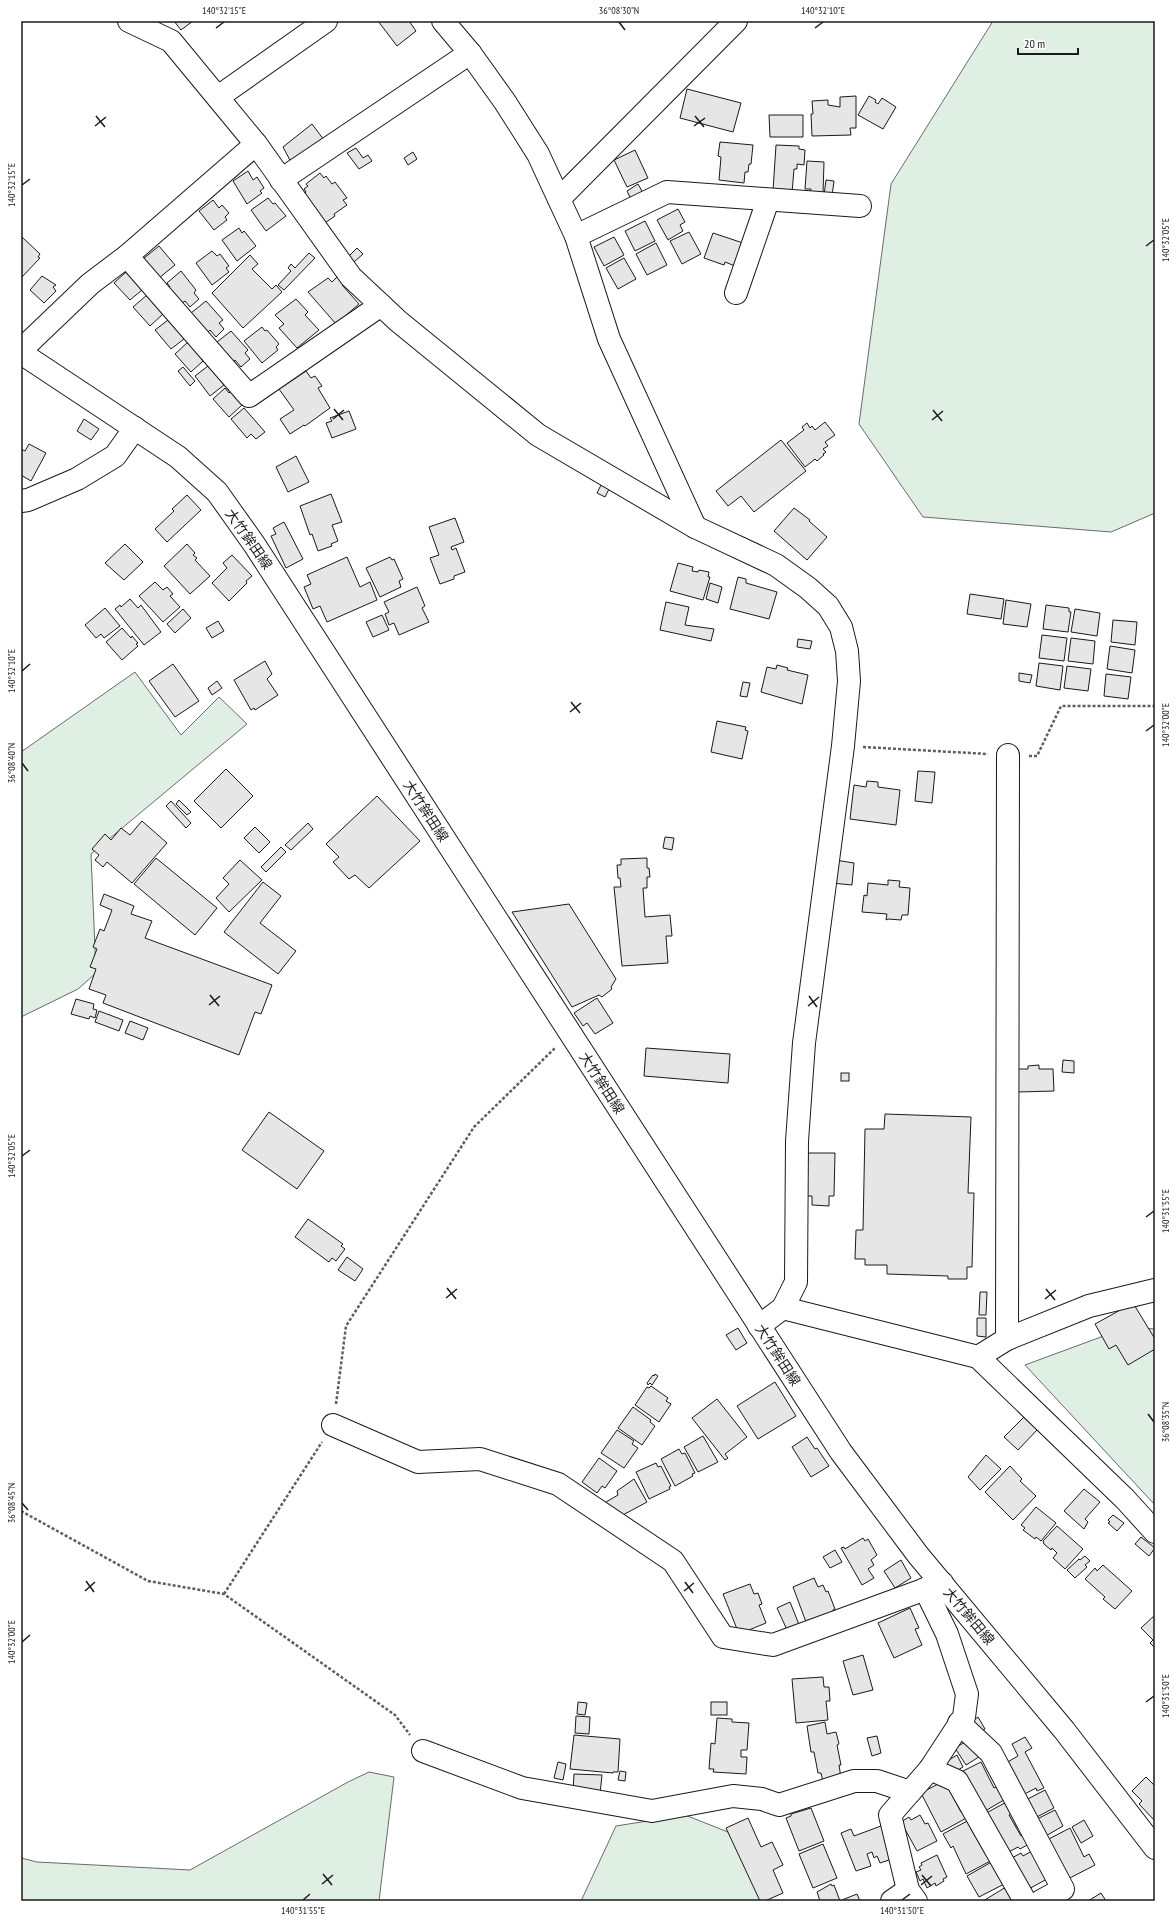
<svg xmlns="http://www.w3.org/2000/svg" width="1176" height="1922" viewBox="0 0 1176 1922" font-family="'PT Sans Narrow','Noto Sans JP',sans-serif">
<rect width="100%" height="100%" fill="#fff"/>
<!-- green -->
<g fill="#e0efe3" stroke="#6a6a6a">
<polygon points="993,21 1155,21 1155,513 1111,532 923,517 859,424 891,184"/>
<polygon points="135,672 181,735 219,697 247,724 91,854 96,973 78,989 21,1017 21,752"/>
<polygon points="1128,1327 1155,1329 1155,1505 1025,1365"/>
<polygon points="369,1772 394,1777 379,1901 21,1901 21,1858 37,1862 190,1870 348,1782"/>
<polygon points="685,1815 728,1832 766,1901 581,1901 616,1826"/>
</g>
<!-- building -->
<g fill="#e6e6e6" stroke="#1a1a1a">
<polygon points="174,21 193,21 181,30"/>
<polygon points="378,21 409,21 416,31 397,46"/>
<polygon points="687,89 741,103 733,132 680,118"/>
<polygon points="856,96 856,128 850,128 851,135 812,136 811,114 813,114 812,101 828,100 828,105 840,107 840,97"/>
<polygon points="869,96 876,100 875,102 878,104 882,98 896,107 883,129 858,115"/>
<polygon points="769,115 803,115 803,137 770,137"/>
<polygon points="312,124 327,144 293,166 283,147"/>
<polygon points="720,142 753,145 751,164 749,164 748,172 745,172 744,183 719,180 721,157 718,156"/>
<polygon points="776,145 799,146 799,149 805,150 804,165 797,164 797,169 794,169 792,193 773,191"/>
<polygon points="356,148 363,158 368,155 372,161 359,169 347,153"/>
<polygon points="635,150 648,178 627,187 614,160"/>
<polygon points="413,152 417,159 408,165 404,158"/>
<polygon points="807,161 824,162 823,194 810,194 811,189 805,189"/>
<polygon points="248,171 253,180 257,177 264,188 260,191 262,193 247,204 233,181"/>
<polygon points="320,173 324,178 326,176 332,184 335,182 347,198 343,200 347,205 334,214 335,216 322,225 304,194 306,192 304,189 308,186 306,184"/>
<polygon points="826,180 834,181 832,196 824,195"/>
<polygon points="638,184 643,193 631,199 627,191"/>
<polygon points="268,198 273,204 275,203 286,216 266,231 251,210"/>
<polygon points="213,200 219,208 222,205 229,213 225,217 227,220 214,230 199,211"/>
<polygon points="678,209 685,222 680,225 683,231 668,240 657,220"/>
<polygon points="645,221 655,241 635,251 625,231"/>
<polygon points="239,228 242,233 244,231 256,246 237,261 222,240"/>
<polygon points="689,232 701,254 682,264 670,241"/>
<polygon points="713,233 743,243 735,266 725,262 724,265 704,258"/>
<polygon points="21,236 40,254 38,257 40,258 21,278"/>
<polygon points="614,237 624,255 604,266 594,247"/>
<polygon points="656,243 667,265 647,275 636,254"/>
<polygon points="159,246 175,265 159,278 143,259"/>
<polygon points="357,248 363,254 354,262 348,257"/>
<polygon points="212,251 217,256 220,254 229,266 226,268 229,272 212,285 196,263"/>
<polygon points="309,253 315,258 284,290 278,285 291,271 288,268 291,264 295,268"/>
<polygon points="250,255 258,264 252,269 272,289 276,285 282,292 243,328 212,293"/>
<polygon points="624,258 636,279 618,289 606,268"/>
<polygon points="181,271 196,290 194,293 199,299 190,307 185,301 181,304 168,289 170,287 167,283"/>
<polygon points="126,272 142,290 130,300 114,283"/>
<polygon points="42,276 56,285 53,287 56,291 44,303 30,290"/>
<polygon points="338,276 344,283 342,285 359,304 336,324 308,292 328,278 332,282"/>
<polygon points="147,295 165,310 161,313 163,314 150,326 133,307"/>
<polygon points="296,299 308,312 305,315 319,330 297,348 279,328 284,324 275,315"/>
<polygon points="206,301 223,320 219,323 224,329 216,337 210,330 207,333 191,313"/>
<polygon points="168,320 171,324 175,321 185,333 182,336 184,339 171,349 155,330"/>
<polygon points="262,327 265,331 267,330 279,344 276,347 278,350 262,363 244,341"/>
<polygon points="231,331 248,350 245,353 250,359 241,367 235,360 232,362 217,342"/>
<polygon points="188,342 205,356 201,359 203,361 191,372 175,354"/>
<polygon points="208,366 212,371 215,369 225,379 222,382 224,385 210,396 195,376"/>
<polygon points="183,367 195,381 190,386 178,371"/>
<polygon points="306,371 311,378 315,376 322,386 318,388 330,408 305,426 304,425 290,434 280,419 294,410 279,389"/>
<polygon points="225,388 229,393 233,389 243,400 240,403 242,405 229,417 213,399"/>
<polygon points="244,408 265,432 256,439 251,434 247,438 231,419"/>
<polygon points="349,411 356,429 332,438 326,423 332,421 330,418"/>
<polygon points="84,419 99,429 91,440 77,431"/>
<polygon points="825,422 835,435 825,442 828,446 823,449 826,452 823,454 824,455 817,461 815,459 805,467 787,443 804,430 802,427 807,423 810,428 812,426 815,430"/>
<polygon points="781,440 806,471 754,512 741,496 728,506 716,491"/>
<polygon points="29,444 46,453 31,481 21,475 21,449 25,451"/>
<polygon points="296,456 309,482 288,492 276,467"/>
<polygon points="601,485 609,489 605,497 597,493"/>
<polygon points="331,494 342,522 332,525 338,541 331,544 332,546 318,551 312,534 310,535 300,506"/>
<polygon points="187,495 201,510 167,542 155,529 174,511 172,509"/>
<polygon points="794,508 810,520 809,521 827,537 807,560 774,531"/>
<polygon points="455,518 464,542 451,547 452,550 456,548 465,572 454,576 454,579 440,584 430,558 439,555 429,527"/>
<polygon points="284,522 303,559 286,568 271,536 276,534 273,528"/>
<polygon points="125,544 143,562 124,580 105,563"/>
<polygon points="187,544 195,553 193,555 197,558 195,560 210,576 190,594 164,566"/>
<polygon points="232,555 252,576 246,581 247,583 229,601 212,583 227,568 223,563"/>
<polygon points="347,557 360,587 370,582 377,600 327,622 320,606 313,609 304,587 311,584 307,575"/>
<polygon points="390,557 392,560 394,559 403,579 399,581 401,587 380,597 366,568"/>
<polygon points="678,563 693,567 692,571 698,572 699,570 709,572 708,577 710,577 703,600 670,591"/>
<polygon points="738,577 746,579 746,583 777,592 769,619 730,609"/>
<polygon points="155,582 163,590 167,587 173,594 170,596 180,607 163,622 139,596"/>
<polygon points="710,583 722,587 718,603 706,599"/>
<polygon points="417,587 425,606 422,608 429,622 399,635 394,623 389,625 385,614 389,612 384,602"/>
<polygon points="970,594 1004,599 1001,619 967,614"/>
<polygon points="130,599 138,608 141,605 161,632 144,645 115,609 120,605 121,607"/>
<polygon points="1006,600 1031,604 1027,627 1003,624"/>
<polygon points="666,602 689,607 685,625 714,629 711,641 660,630"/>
<polygon points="1046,605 1069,608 1069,612 1071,612 1068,632 1043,629"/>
<polygon points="105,608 120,626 104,638 101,634 96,638 85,625"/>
<polygon points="183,609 191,618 175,633 167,624"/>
<polygon points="1075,609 1100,613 1097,636 1071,632"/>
<polygon points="382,615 389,630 373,637 366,622"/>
<polygon points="1113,620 1137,622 1135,645 1111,642"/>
<polygon points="218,621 224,631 212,638 206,628"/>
<polygon points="122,628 131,638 132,636 138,643 136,644 138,646 122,660 106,642"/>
<polygon points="1042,635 1067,638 1064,661 1039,658"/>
<polygon points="1071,638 1095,641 1093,664 1068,661"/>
<polygon points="798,639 812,641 810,649 797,647"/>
<polygon points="1110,646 1135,650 1132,673 1107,669"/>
<polygon points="265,661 272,674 267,679 278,695 255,710 254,708 251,710 234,680"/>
<polygon points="1039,663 1063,666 1060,690 1036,686"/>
<polygon points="173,664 199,701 175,717 149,681"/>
<polygon points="777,665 788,668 787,670 808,675 802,704 761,692 767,667 776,669"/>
<polygon points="1067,666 1091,669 1088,691 1064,688"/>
<polygon points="1019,673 1032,675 1030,683 1019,681"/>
<polygon points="1106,674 1131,677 1128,699 1104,696"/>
<polygon points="217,681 222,688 212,695 208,688"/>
<polygon points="743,682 750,683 747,697 740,696"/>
<polygon points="717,721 746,727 745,730 748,731 742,759 711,752"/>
<polygon points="226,769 253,796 221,828 194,801"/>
<polygon points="918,771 935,772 932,803 915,801"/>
<polygon points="867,781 878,782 878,787 900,790 896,825 850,819 854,785 866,787"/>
<polygon points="377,796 420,841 369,888 355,875 349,879 333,862 339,857 326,844"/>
<polygon points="179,800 191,812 187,815 176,804"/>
<polygon points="171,801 191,823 186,828 166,806"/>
<polygon points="142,821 167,843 132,883 107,862 103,867 95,860 99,855 92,849 105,834 111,840 121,828 130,835"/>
<polygon points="308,823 313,829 291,850 285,845"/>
<polygon points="255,827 270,842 259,853 244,838"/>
<polygon points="665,837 674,838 672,850 663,848"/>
<polygon points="281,847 286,852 266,872 261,867"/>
<polygon points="156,858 217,908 195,935 134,884"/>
<polygon points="647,858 647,868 649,868 650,877 647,877 647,888 643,888 645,917 670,915 672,936 666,936 668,963 622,966 614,887 621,887 620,878 618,878 617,865 621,865 621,859"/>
<polygon points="240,860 262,880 229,912 216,898 229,884 223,878"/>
<polygon points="835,860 854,863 852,885 832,883"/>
<polygon points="888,880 900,881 899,887 910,888 908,915 902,915 901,920 888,919 886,920 887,914 862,912 864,895 867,896 868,883 888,885"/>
<polygon points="263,882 281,896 260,923 296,951 278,974 224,932"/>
<polygon points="104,894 134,906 131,914 152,921 145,938 272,985 261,1014 255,1012 239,1055 103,1003 106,995 89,989 96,969 90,967 97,949 93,947 100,929 104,931 112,910 100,905"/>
<polygon points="569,904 616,979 611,987 612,989 602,997 599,995 572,1007 512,912"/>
<polygon points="597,998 613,1023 595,1034 587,1023 583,1026 574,1013"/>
<polygon points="76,999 94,1004 93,1009 97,1010 95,1018 90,1016 89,1019 71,1014"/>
<polygon points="99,1011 123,1020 119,1031 95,1022"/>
<polygon points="130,1021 148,1028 143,1040 125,1033"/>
<polygon points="646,1048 730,1054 728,1083 644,1076"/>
<polygon points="1063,1060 1074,1061 1074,1073 1062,1072"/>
<polygon points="1039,1065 1039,1069 1053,1069 1054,1091 1018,1092 1017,1069 1028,1069 1028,1066"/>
<rect x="841" y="1073" width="8" height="8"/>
<polygon points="269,1112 324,1151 297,1189 242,1150"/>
<polygon points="885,1114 971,1117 968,1193 974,1193 972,1267 967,1267 967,1279 948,1279 948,1276 887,1274 887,1265 865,1265 865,1259 855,1259 856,1230 863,1230 865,1129 884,1129"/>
<polygon points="808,1153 835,1153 834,1196 829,1196 829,1206 812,1205 812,1196 806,1196"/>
<polygon points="308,1219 343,1244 341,1246 345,1249 336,1261 332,1258 329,1262 295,1237"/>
<polygon points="347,1257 363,1269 355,1281 338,1270"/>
<polygon points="980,1292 987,1292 986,1315 979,1315"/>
<polygon points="1133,1303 1155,1339 1155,1349 1128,1365 1116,1345 1109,1349 1095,1324"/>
<polygon points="977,1318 986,1318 986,1337 977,1336"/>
<polygon points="738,1328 747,1343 736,1350 726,1335"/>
<polygon points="655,1374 658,1376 652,1385 650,1383 648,1385 647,1383 653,1375 654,1376"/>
<polygon points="775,1382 796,1416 758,1439 737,1406"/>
<polygon points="651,1386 668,1398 666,1401 671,1404 659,1422 635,1405 647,1387 649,1388"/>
<polygon points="717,1399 747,1437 725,1454 728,1458 725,1460 692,1418"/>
<polygon points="633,1407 651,1420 650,1422 655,1426 642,1445 618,1428"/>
<polygon points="1024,1417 1037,1430 1018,1450 1004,1437"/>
<polygon points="617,1430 634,1441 632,1444 638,1448 624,1468 601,1453"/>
<polygon points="703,1436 718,1462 698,1472 684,1447"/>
<polygon points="807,1437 815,1449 817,1448 829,1466 811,1477 792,1447"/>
<polygon points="679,1449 682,1454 685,1453 695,1473 692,1474 693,1476 675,1486 661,1459"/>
<polygon points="986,1455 1001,1469 980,1490 968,1477"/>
<polygon points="599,1458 617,1471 605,1488 602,1486 597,1493 582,1482"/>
<polygon points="656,1463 658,1467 661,1466 671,1486 669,1487 670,1489 649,1499 636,1472"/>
<polygon points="1010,1466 1022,1479 1020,1481 1036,1496 1013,1520 985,1492"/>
<polygon points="634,1479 647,1502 621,1516 606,1508 606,1502 618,1495 617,1491"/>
<polygon points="1084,1489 1100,1502 1085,1519 1088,1522 1084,1529 1064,1511"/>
<polygon points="1036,1507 1056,1523 1041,1541 1036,1537 1035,1539 1023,1530 1025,1528 1021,1525"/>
<polygon points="1113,1515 1124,1523 1117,1531 1108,1523 1110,1522 1108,1520"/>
<polygon points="1057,1526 1083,1549 1065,1569 1053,1558 1057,1553 1052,1548 1051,1550 1044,1544 1043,1541"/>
<polygon points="1141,1537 1155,1548 1149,1556 1135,1544"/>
<polygon points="863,1538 865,1541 868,1539 877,1555 871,1560 874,1565 868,1569 874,1578 862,1585 841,1548 844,1547 845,1549"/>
<polygon points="835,1550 842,1562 830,1568 823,1557"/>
<polygon points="1085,1556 1090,1561 1085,1565 1087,1567 1075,1578 1067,1570 1079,1559 1080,1560"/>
<polygon points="901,1560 911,1578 895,1588 884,1571"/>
<polygon points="1103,1565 1132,1591 1115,1609 1103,1599 1105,1597 1085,1579 1095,1568 1097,1571"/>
<polygon points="814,1578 818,1587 823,1585 826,1592 828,1591 835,1609 833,1610 833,1612 806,1622 793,1587"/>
<polygon points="750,1584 754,1594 758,1593 762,1604 759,1605 766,1623 739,1634 723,1594"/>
<polygon points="790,1602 800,1627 788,1632 777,1608"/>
<polygon points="910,1608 919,1628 915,1629 922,1645 894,1658 878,1623"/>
<polygon points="1155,1615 1155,1648 1150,1643 1153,1640 1141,1628"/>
<polygon points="863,1655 873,1690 853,1695 843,1661"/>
<polygon points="823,1677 824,1687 829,1687 830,1701 826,1701 828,1720 796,1723 792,1679"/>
<polygon points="578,1702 587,1703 585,1715 577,1714"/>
<rect x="711" y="1702" width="16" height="13"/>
<polygon points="576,1716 590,1717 589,1734 575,1733"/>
<polygon points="978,1717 985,1729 979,1733 971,1722"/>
<polygon points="717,1718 732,1719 732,1722 749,1723 747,1750 741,1750 741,1757 747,1757 746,1774 713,1772 714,1769 709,1769 711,1743 715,1744"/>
<polygon points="825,1722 827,1734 836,1732 839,1744 837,1745 841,1765 839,1765 841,1778 823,1782 821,1773 818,1773 814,1752 811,1752 807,1726"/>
<polygon points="574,1735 620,1739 618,1772 613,1772 613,1773 570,1769"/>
<polygon points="877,1736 881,1753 872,1756 867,1738"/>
<polygon points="1025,1737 1032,1748 1025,1752 1044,1788 1037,1791 1036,1788 1021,1796 1004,1764 1018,1756 1012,1744"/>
<polygon points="972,1738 982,1755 966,1765 955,1748"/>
<polygon points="957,1755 963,1767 951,1774 944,1763"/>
<polygon points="558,1762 566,1764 563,1780 554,1778"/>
<polygon points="981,1762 994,1788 1002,1784 1009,1797 980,1814 959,1773"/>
<polygon points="620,1771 626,1772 625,1781 618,1780"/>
<polygon points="574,1774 602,1775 600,1794 573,1792"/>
<polygon points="1146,1777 1155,1786 1155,1821 1139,1804 1142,1801 1132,1791"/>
<polygon points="945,1782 961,1812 967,1809 970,1816 941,1832 921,1793 940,1783"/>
<polygon points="1045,1790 1054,1808 1033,1819 1024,1801"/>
<polygon points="1010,1800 1017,1811 1009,1815 1021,1836 1024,1834 1029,1844 1020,1849 1018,1847 1003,1855 981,1816"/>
<polygon points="811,1808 824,1841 799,1851 786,1818 791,1816 791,1814"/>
<polygon points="1055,1810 1063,1826 1044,1837 1035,1820"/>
<polygon points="920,1815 925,1824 928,1823 937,1841 917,1851 901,1822 909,1817 911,1820"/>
<polygon points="748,1818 761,1847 772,1842 783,1865 773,1870 783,1893 765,1901 760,1901 726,1828"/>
<polygon points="971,1819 976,1826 971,1829 986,1855 992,1851 996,1858 966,1874 953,1846 951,1848 943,1834"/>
<polygon points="1084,1820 1093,1836 1081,1843 1072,1827"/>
<polygon points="881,1826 895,1858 880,1863 877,1856 874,1858 872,1852 867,1854 871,1866 856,1871 841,1833 851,1829 854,1836"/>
<polygon points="1070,1828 1084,1857 1089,1854 1095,1865 1066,1880 1045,1841"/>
<polygon points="823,1844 837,1878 813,1888 799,1854"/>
<polygon points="1032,1851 1047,1879 1025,1891 1008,1860 1021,1853 1023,1856"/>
<polygon points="937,1855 947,1877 943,1879 944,1881 936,1886 935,1883 927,1888 923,1879 920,1881 916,1872 921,1870 919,1867 922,1865 921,1863"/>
<polygon points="995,1860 1008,1882 979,1897 967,1876"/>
<polygon points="831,1884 832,1886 834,1885 840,1901 820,1901 817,1892"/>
<polygon points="1006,1887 1015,1901 983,1901"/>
<polygon points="1101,1893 1106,1901 1088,1901"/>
<polygon points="857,1894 860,1901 842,1901 842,1900"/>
</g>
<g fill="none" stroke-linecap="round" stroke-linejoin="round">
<defs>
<g id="minor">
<polyline points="129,21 171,41 256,144 351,277 398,321 538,435 695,527 776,565 808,588 828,606 841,627 847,651 849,681 843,746 804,1043 797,1141 796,1282 783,1308"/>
<polyline points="443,21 470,53 505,102 538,154 576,236 609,339 695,527"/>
<polyline points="218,97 326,21"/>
<polyline points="281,180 470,53"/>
<polyline points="559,199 736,21"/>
<polyline points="576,236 667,192 860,206"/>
<polyline points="127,256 249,396 381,305"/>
<polyline points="736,293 768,200"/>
<polyline points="21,350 90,284 127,256 256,144"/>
<polyline points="21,501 28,500 77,479 115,456 135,428"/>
<polyline points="759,1326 783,1308 978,1357 1125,1499 1155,1532"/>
<polyline points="1007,1339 1008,755"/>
<polyline points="978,1357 1007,1339 1089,1306 1155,1290"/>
<polyline points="333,1425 418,1462 480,1459 558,1484 673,1561 723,1637 773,1645 942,1583"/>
<polyline points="959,1723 991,1753 1063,1889 1041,1901"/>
<polyline points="423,1751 522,1788 652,1811 733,1796 762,1799 779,1805 854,1781 877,1781 910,1792"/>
<polyline points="930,1769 957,1781 1025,1901"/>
<polyline points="892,1901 908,1890"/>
<polyline points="916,1901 908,1890 890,1815 930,1769 964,1717 967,1694 947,1634 925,1589"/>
</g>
<polyline id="major" points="21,353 178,457 217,492 254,544 841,1452 918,1555 1064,1730 1155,1848"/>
</defs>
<!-- minor casing -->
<use href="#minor" stroke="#1a1a1a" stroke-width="24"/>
<!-- major casing -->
<use href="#major" stroke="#1a1a1a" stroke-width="24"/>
<!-- path -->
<g stroke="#5f5f5f" stroke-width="2.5" stroke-dasharray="3 2" stroke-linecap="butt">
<polyline points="863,747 988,754"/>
<polyline points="1029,756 1037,756 1061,706 1155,706"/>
<polyline points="336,1404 346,1326 474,1127 555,1048"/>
<polyline points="21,1511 148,1581 224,1594 395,1715 410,1735"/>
<polyline points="224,1594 322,1442"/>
</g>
<!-- minor -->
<use href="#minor" stroke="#fff" stroke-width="22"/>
<!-- major -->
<use href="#major" stroke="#fff" stroke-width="22"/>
</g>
<!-- ticks -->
<path fill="none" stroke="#1a1a1a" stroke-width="1.5" d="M 619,22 L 625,30M 216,28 L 224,22M 815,28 L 823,22M 96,116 L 105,127M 695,116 L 704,127M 95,126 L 106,117M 694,126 L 705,118M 22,185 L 30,179M 1146,246 L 1154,240M 334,409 L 343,420M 933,410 L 942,421M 333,419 L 344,410M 932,420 L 943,411M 22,671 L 30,664M 571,702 L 580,713M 570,712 L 581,703M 1146,731 L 1154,725M 22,763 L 28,771M 210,995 L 219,1006M 809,996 L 817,1007M 209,1005 L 220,996M 808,1006 L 819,997M 22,1156 L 30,1150M 1146,1217 L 1154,1211M 447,1288 L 456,1299M 1046,1289 L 1055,1300M 446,1298 L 457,1289M 1045,1299 L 1056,1290M 1148,1414 L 1154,1422M 22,1503 L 28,1510M 86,1581 L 94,1592M 685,1582 L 693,1593M 85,1591 L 95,1582M 684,1591 L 694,1583M 22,1642 L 30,1635M 1146,1702 L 1154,1696M 323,1874 L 332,1885M 922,1875 L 931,1886M 322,1884 L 333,1875M 921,1885 L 932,1876M 303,1900 L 310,1894M 902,1900 L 910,1894"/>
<g text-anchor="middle" stroke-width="3" stroke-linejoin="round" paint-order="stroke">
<!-- street labels -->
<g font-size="14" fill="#1a1a1a" stroke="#fff">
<text transform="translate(249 539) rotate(55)" y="5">大竹鉾田線</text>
<text transform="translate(426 811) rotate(57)" y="5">大竹鉾田線</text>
<text transform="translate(602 1083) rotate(57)" y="5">大竹鉾田線</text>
<text transform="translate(778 1355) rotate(57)" y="5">大竹鉾田線</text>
<text transform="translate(969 1616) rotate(50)" y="5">大竹鉾田線</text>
</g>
</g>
<!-- border -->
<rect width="1176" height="1922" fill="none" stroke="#ffffff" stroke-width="44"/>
<!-- scale -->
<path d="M1018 48v6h60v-6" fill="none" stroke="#1a1a1a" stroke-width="2"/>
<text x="1024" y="48" font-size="12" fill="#1a1a1a" stroke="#ffffff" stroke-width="3" paint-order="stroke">20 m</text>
<rect x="22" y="22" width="1132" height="1878" fill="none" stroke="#1a1a1a" stroke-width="1.5"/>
<g font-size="10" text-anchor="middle" fill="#1a1a1a">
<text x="224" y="14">140°32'15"E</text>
<text x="619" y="14">36°08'30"N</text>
<text x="823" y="14">140°32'10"E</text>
<text transform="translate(11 185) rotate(-90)" y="4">140°32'15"E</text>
<text transform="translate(1165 240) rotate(-90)" y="4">140°32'05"E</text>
<text transform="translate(11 671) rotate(-90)" y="4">140°32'10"E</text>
<text transform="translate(1165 725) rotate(-90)" y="4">140°32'00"E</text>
<text transform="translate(11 763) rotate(-90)" y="4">36°08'40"N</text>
<text transform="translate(11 1156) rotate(-90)" y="4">140°32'05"E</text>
<text transform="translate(1165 1211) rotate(-90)" y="4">140°31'55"E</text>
<text transform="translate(1165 1422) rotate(-90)" y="4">36°08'35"N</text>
<text transform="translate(11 1503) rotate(-90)" y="4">36°08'45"N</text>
<text transform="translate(11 1642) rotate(-90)" y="4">140°32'00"E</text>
<text transform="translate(1165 1696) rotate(-90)" y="4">140°31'50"E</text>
<text x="303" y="1914">140°31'55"E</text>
<text x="902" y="1914">140°31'50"E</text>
</g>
</svg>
